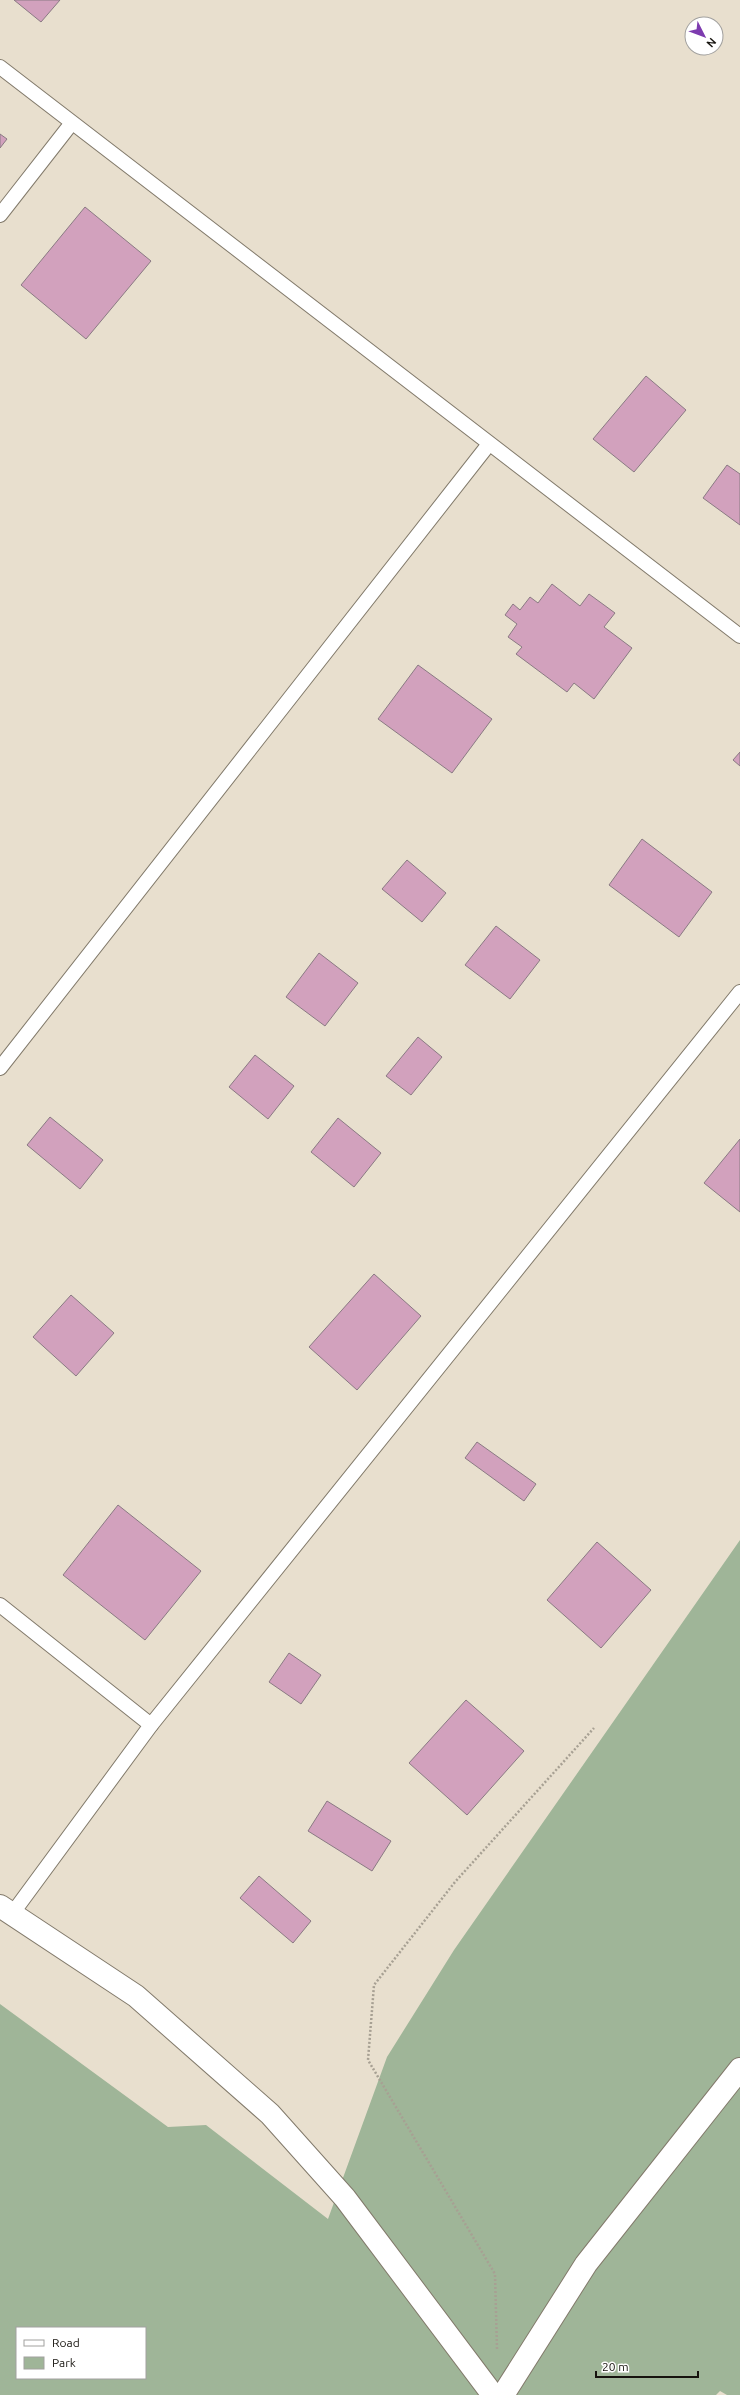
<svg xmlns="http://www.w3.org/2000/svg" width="740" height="2395" viewBox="0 0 740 2395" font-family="Ubuntu,sans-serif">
<rect width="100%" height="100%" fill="#e8dfce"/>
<!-- green -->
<path fill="#9fb598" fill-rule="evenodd" d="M 740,1540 L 740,2395 L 727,2395 L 720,2391 L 716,2395 L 0,2395 L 0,2004 L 168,2127 L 206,2125 L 328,2219 L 387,2057 L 454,1950 ZM 17,2328 L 145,2328 L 145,2378 L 17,2378 Z"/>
<!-- building -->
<g fill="#d2a1bd" stroke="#8a7a83">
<polygon points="14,0 60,0 41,22"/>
<polygon points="0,134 7,139 0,148"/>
<polygon points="85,207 151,261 86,339 21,285"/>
<polygon points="646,376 686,410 634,472 593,439"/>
<polygon points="727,465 740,474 740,525 703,498"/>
<polygon points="552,584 580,606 589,594 615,613 604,627 632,648 594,699 574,683 567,692 516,654 522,647 508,637 517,624 505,615 513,604 520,610 530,597 538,603"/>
<polygon points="418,665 492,719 452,773 378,719"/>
<polygon points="740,752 740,766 733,760"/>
<polygon points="642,839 712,892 679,937 609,885"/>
<polygon points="407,860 446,893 422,922 382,889"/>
<polygon points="496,926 540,960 510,999 465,965"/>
<polygon points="319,953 358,983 325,1026 286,997"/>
<polygon points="418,1037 442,1057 411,1095 386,1076"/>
<polygon points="255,1055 294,1086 268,1119 229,1087"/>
<polygon points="50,1117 103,1160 80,1189 27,1145"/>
<polygon points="338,1118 381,1153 354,1187 311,1152"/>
<polygon points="740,1139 740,1212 704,1183"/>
<polygon points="374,1274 421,1316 357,1390 309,1347"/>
<polygon points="71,1295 114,1333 76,1376 33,1337"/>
<polygon points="477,1442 536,1484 524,1501 465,1458"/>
<polygon points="118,1505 201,1571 145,1640 63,1575"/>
<polygon points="597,1542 651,1590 601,1648 547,1600"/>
<polygon points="289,1653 321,1675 301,1704 269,1682"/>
<polygon points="466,1700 524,1751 467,1815 409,1763"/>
<polygon points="327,1801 391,1841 372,1871 308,1831"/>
<polygon points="259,1876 311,1921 293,1943 240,1898"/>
</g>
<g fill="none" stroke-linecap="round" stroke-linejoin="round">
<defs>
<g id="service">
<polyline points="0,67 740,636"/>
<polyline points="0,215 71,124"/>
<polyline points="0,1068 489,444"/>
<polyline points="0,1605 151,1725"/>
<polyline points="12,1914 151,1725 740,992"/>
</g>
<polyline id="minor" points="503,2395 586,2264 740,2069"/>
<polyline id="tertiary" points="0,1906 136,1996 270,2114 345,2198 493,2395"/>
</defs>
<!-- service casing -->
<use href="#service" stroke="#827a6b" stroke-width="16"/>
<!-- minor casing -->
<use href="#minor" stroke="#827a6b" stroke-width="24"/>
<!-- tertiary casing -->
<use href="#tertiary" stroke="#827a6b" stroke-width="24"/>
<!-- path -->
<polyline stroke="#a7a093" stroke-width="2.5" stroke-dasharray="2 2" stroke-linecap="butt" points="497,2349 495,2274 368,2060 374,1985 455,1882 594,1728"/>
<!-- service -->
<use href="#service" stroke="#fff" stroke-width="14"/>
<!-- minor -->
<use href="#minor" stroke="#fff" stroke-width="22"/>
<!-- tertiary -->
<use href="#tertiary" stroke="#fff" stroke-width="22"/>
</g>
<!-- legend -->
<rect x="16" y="2327" width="130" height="52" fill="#ffffff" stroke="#a2a19f"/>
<rect x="24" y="2340" width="20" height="6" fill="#ffffff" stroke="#a2a19f"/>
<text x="52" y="2347" font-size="12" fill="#16130e">Road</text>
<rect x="24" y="2357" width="20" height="12" fill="#9fb598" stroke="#a2a19f"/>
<text x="52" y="2367" font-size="12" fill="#16130e">Park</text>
<!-- north arrow -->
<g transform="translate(704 36) rotate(132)"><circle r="19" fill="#ffffff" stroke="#a2a19f"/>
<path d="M0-3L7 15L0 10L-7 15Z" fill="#7d3baf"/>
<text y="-6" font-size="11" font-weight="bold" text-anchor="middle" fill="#16130e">N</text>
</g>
<!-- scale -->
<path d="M596 2371v6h102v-6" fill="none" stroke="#16130e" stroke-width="2"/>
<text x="602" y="2371" font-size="12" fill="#16130e" stroke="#ffffff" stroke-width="3" paint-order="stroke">20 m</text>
</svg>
